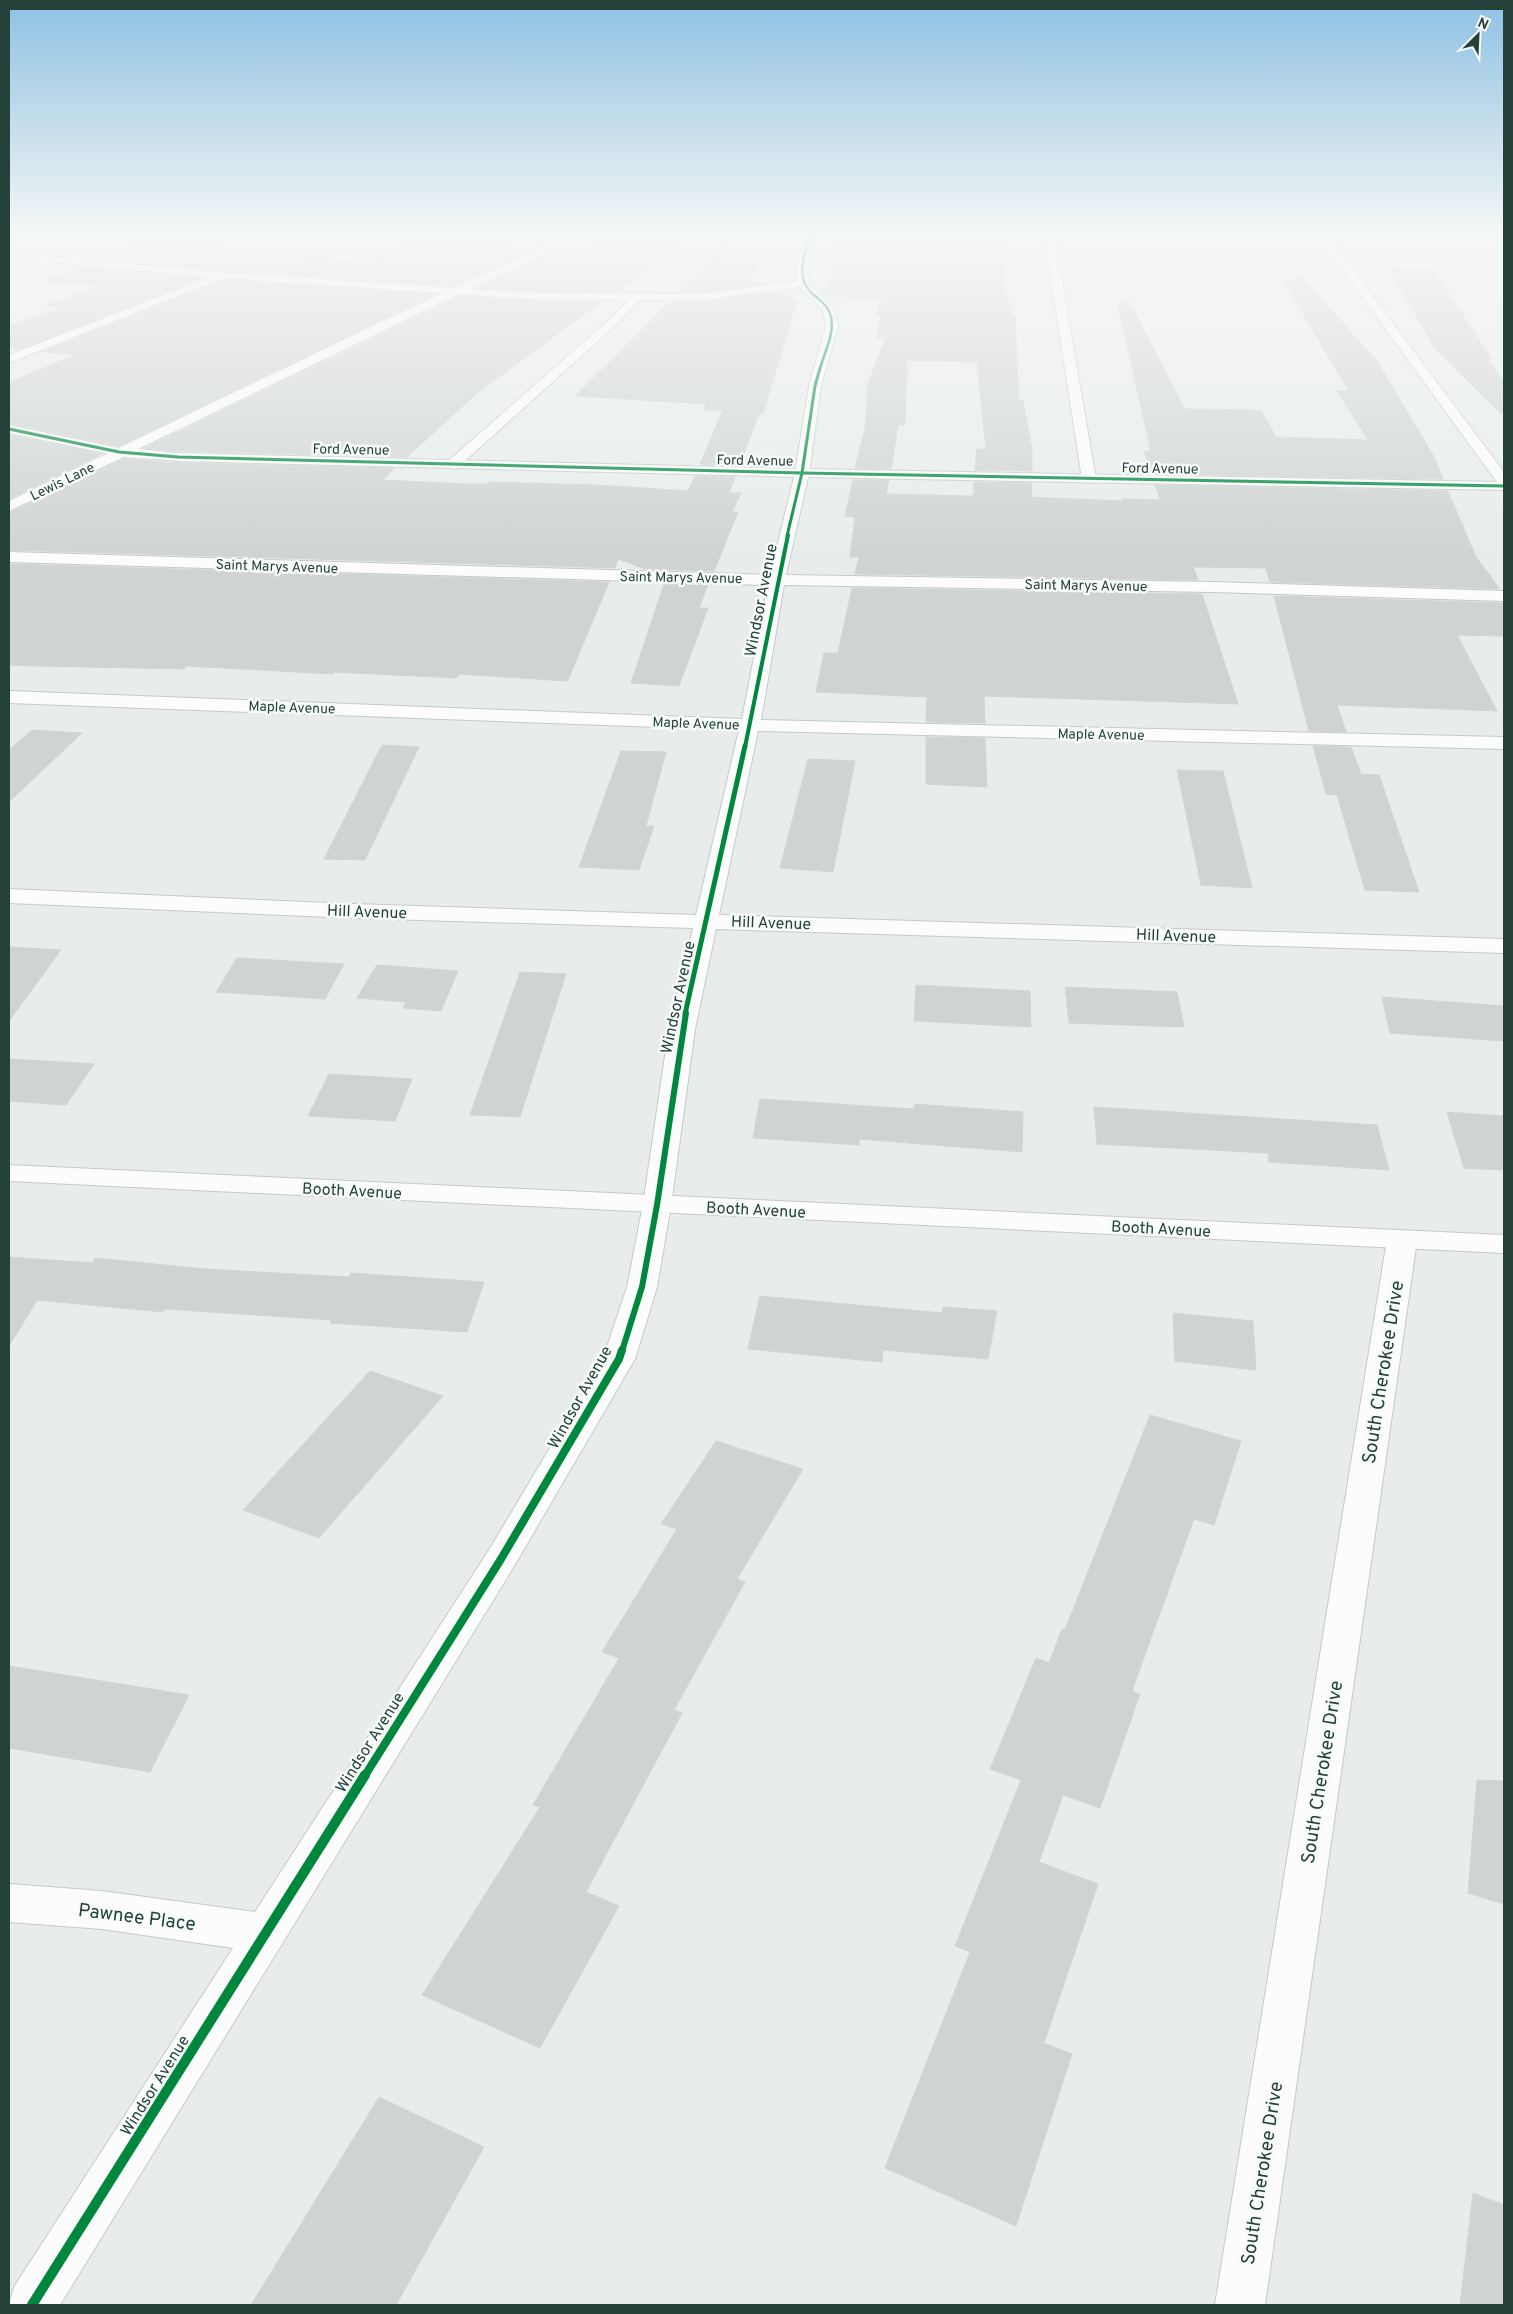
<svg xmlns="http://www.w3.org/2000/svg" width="1513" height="2314" viewBox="0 0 1513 2314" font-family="Overpass,sans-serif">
<rect width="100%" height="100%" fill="#e8edeb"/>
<!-- building -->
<g fill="#cfd4d2" stroke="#d1d6d4">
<polygon points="619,238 681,244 615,292 529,291 477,288 551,252 579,254"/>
<polygon points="423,240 532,250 454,286 190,268 103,259 155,241 366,263"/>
<polygon points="968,240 1001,241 1006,270 1004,294 1009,294 1008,305 1013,306 1011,317 1015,317 1019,400 1023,400 1032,450 1032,471 975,470 977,449 986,449 977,362 906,360 906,365 908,366 906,382 905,425 898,425 891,469 855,468 865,429 868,384 885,338 877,338 881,316 876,316 883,298 824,296 821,294 833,273 840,244 966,245"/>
<polygon points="724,248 765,252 750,281 759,284 703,292 680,292"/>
<polygon points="82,267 202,278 20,349 9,348 9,326 61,308 44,306 102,286 43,281"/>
<polygon points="1389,269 1433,270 1492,359 1487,359 1504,382 1504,411 1501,414 1433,346"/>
<polygon points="1299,274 1377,361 1434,457 1443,479 1151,474 1144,451 1151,451 1118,306 1129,301 1185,409 1261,410 1276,437 1368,440 1337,391 1349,391 1285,284"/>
<polygon points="223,280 436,294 119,446 9,423 9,382 75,355 43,352"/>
<polygon points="777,292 797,300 763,414 759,414 739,466 700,464 723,410 704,410 706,404 575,396 670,302 703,302"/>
<polygon points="460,296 529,301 601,302 476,394 407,457 178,451 145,448"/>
<polygon points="9,435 102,454 9,499"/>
<polygon points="124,459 178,463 395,468 383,480 467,484 486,484 489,482 598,485 688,491 695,476 735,477 729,493 741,493 732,512 738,512 714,571 645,569 618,559 615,568 9,550 9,513"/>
<polygon points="853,480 889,480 886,494 973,496 974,482 1032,483 1031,497 1122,501 1122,499 1160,500 1155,485 1448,491 1476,557 1500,589 1270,582 1266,568 1193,567 1198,580 855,574 859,557 850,557 855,517 845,516"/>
<polygon points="9,564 609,582 568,680 566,681 459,674 456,678 335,672 333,674 186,666 184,669 38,666 9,665"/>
<polygon points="664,584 708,585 699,608 708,608 679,686 631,683"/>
<polygon points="852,588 1202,594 1238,704 984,696 985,723 926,722 927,697 816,692 824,653 838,653"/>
<polygon points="1274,596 1504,603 1504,636 1457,635 1497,711 1337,705 1346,732 1309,731"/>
<polygon points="32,730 82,733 9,802 9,750"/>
<polygon points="926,737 985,738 987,787 926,784"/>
<polygon points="382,745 419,747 365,860 324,859"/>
<polygon points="1313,746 1351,747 1361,774 1379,775 1419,892 1365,890 1337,795 1326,794"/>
<polygon points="621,751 666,752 646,826 654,826 639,870 579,867"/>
<polygon points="808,759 855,761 833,872 780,868"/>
<polygon points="1177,770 1223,771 1252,888 1201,885"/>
<polygon points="9,947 61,950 9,1021"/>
<polygon points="237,958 344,964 325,999 216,992"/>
<polygon points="377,965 458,971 441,1011 403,1008 406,1002 357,998"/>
<polygon points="520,972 566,974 520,1117 470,1115"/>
<polygon points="916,985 1030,991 1031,1027 914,1021"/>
<polygon points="1065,987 1177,992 1184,1027 1069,1023"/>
<polygon points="1382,997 1504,1006 1504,1041 1390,1033"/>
<polygon points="9,1059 94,1064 66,1105 9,1101"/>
<polygon points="329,1074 412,1079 395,1121 308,1116"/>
<polygon points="760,1099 914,1109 915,1104 1023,1112 1022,1152 859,1139 859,1145 753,1138"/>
<polygon points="1094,1107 1377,1125 1389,1170 1269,1162 1268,1153 1097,1144"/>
<polygon points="1447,1112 1504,1116 1504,1170 1464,1168"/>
<polygon points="9,1257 92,1263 95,1258 206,1269 349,1277 351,1273 484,1282 467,1332 330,1323 331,1320 164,1309 163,1312 37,1300 9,1346"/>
<polygon points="760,1296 942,1313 943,1307 997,1311 988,1359 883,1350 882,1362 748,1349"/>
<polygon points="1173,1313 1253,1321 1256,1370 1175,1361"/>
<polygon points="370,1371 443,1396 319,1538 243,1510"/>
<polygon points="1150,1415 1241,1441 1214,1525 1194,1519 1132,1691 1140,1694 1100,1808 1063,1795 1039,1862 1098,1884 1044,2043 1072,2054 1016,2226 885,2168 970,1952 955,1946 1021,1780 990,1769 1036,1658 1049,1663 1062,1629 1065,1630"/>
<polygon points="716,1441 803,1469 737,1579 745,1582 674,1710 682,1713 586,1892 619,1906 540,2048 422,1995 540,1807 533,1805 619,1658 602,1652 677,1529 661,1524"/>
<polygon points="9,1666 189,1695 150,1772 9,1748"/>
<polygon points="1477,1780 1504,1781 1504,1904 1468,1893"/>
<polygon points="379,2097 484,2147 396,2305 251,2305"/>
<polygon points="1473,2193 1504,2205 1504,2305 1460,2305"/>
</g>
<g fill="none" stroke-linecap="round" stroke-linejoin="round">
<defs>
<g id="minor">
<polygon points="804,236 814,236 807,265 808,283 835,310 838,327 821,386 809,473 786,575 1212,582 1504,591 1504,601 1212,592 784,585 761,720 1504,737 1504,749 758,731 719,915 1504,939 1504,953 716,929 695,1029 671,1205 657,1287 635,1359 513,1568 60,2305 9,2305 14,2287 233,1948 102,1929 9,1922 9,1884 102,1891 255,1912 489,1550 603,1359 627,1287 643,1205 669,1029 693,928 352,918 9,903 9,889 352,904 696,915 739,730 9,703 9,691 742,719 768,585 9,562 9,552 770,575 795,473 809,386 826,327 823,310 800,287 703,300 640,300 617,324 457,468 452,469 445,465 447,462 609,320 628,300 529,299 223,278 9,363 9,355 210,277 9,258 9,252 190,270 529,293 703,294 797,281 797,265"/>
<polygon points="1318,236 1328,236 1504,472 1504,486 1499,485"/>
<polygon points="1051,243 1056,246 1096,479 1089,483 1082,479 1046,246"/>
<polygon points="9,425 119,448 126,452 119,456 9,433"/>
<polygon points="1402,1231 1412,1234 1417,1240 1265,2305 1215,2305 1387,1240 1392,1234"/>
</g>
<g id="tertiary">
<path d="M 567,236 L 580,236 L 138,449 L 178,453 L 802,469 L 1504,482 L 1504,490 L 802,477 L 178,461 L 124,457 L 9,511 L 9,501 C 194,412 379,321 567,236 Z"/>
<polygon points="9,1165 1504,1235 1504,1253 9,1181"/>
</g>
</defs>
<!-- minor casing -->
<use href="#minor" stroke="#c5cac8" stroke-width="2"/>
<!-- tertiary casing -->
<use href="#tertiary" stroke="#c5cac8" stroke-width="2"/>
<!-- minor -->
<use href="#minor" fill="#fcfcfc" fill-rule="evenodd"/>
<!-- tertiary -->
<use href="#tertiary" fill="#fcfcfc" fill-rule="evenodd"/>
<defs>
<path id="cycleway-far6" d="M 809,236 C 804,257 794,280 815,296 C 822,302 829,307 831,317 C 835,333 824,353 820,369"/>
<g id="cycleway-far5">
<polyline points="9,429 119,452 178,457 802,473 1504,486"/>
<polyline points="787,536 802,473 815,386 820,368"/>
</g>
<polyline id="cycleway-far4" points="745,747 788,535"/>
<polyline id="cycleway-far3" points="685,1014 745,746"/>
<polyline id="cycleway-far2" points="622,1351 642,1287 657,1205 686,1013"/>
<polyline id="cycleway-far1" points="364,1777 501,1559 619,1359 622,1350"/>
<polyline id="cycleway" points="32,2305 365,1775"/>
</defs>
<!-- cycleway-far6 casing -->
<use href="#cycleway-far6" stroke="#f7fbf9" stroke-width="4"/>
<!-- cycleway-far5 casing -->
<use href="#cycleway-far5" stroke="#f7fbf9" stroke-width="5"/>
<!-- cycleway-far4 casing -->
<use href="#cycleway-far4" stroke="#f7fbf9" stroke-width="5.5"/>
<!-- cycleway-far3 casing -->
<use href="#cycleway-far3" stroke="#f7fbf9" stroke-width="8"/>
<!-- cycleway-far2 casing -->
<use href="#cycleway-far2" stroke="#f7fbf9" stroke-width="9"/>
<!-- cycleway-far1 casing -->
<use href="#cycleway-far1" stroke="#f7fbf9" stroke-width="11"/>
<!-- cycleway casing -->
<use href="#cycleway" stroke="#f7fbf9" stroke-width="13"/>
<!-- cycleway-far6 -->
<use href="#cycleway-far6" stroke="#00873e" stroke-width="2.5"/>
<!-- cycleway-far5 -->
<use href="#cycleway-far5" stroke="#00873e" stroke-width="3"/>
<!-- cycleway-far4 -->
<use href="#cycleway-far4" stroke="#00873e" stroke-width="4"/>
<!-- cycleway-far3 -->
<use href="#cycleway-far3" stroke="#00873e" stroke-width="5"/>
<!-- cycleway-far2 -->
<use href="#cycleway-far2" stroke="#00873e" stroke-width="6"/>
<!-- cycleway-far1 -->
<use href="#cycleway-far1" stroke="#00873e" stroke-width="8"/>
<!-- cycleway -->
<use href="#cycleway" stroke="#00873e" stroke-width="10"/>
</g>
<!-- sky -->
<linearGradient id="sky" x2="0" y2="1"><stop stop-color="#8fc1e3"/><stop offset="0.42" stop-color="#f5f7f6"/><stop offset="1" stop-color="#f5f7f6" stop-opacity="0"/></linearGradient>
<rect width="1513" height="560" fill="url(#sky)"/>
<g text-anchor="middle" stroke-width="5" stroke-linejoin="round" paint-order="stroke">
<!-- far-street labels -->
<g font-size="14" fill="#24423a" stroke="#f7fbf9">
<text transform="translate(351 449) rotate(1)" y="5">Ford Avenue</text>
<text transform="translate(755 460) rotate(1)" y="5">Ford Avenue</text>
<text transform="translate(1160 468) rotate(1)" y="5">Ford Avenue</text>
<text transform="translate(62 481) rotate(-26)" y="5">Lewis Lane</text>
<text transform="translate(277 566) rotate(2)" y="5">Saint Marys Avenue</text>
<text transform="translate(681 577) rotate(1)" y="5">Saint Marys Avenue</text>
<text transform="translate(1086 585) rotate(1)" y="5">Saint Marys Avenue</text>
<text transform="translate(292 707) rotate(2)" y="5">Maple Avenue</text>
<text transform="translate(696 723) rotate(2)" y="5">Maple Avenue</text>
<text transform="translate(1101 734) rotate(1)" y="5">Maple Avenue</text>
</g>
<!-- street labels -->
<g font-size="16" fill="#24423a" stroke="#f7fbf9">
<text transform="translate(760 600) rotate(-79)" y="6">Windsor Avenue</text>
<text transform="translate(367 911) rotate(2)" y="6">Hill Avenue</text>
<text transform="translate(771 922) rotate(2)" y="6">Hill Avenue</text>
<text transform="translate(1176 935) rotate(2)" y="6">Hill Avenue</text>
<text transform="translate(677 997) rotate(-78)" y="6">Windsor Avenue</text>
<text transform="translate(352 1190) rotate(3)" y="6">Booth Avenue</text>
<text transform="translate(756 1209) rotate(3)" y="6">Booth Avenue</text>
<text transform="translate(1161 1228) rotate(3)" y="6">Booth Avenue</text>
<text transform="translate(579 1397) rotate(-61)" y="6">Windsor Avenue</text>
<text transform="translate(369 1742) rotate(-58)" y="6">Windsor Avenue</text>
<text transform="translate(154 2085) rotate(-58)" y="6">Windsor Avenue</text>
</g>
<!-- near-street labels -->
<g font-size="19" fill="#24423a" stroke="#f7fbf9">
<text transform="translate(1382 1372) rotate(-81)" y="7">South Cherokee Drive</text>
<text transform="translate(1321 1772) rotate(-81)" y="7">South Cherokee Drive</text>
<text transform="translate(137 1916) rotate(7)" y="7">Pawnee Place</text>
<text transform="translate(1261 2173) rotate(-81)" y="7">South Cherokee Drive</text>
</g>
</g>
<!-- border -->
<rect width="1513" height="2314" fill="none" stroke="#24423a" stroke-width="20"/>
<!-- north arrow -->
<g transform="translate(1478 35) rotate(24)" stroke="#f7fbf9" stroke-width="4" paint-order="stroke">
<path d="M0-4L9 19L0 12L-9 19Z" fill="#24423a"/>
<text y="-8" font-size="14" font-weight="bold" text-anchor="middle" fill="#24423a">N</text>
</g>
</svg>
